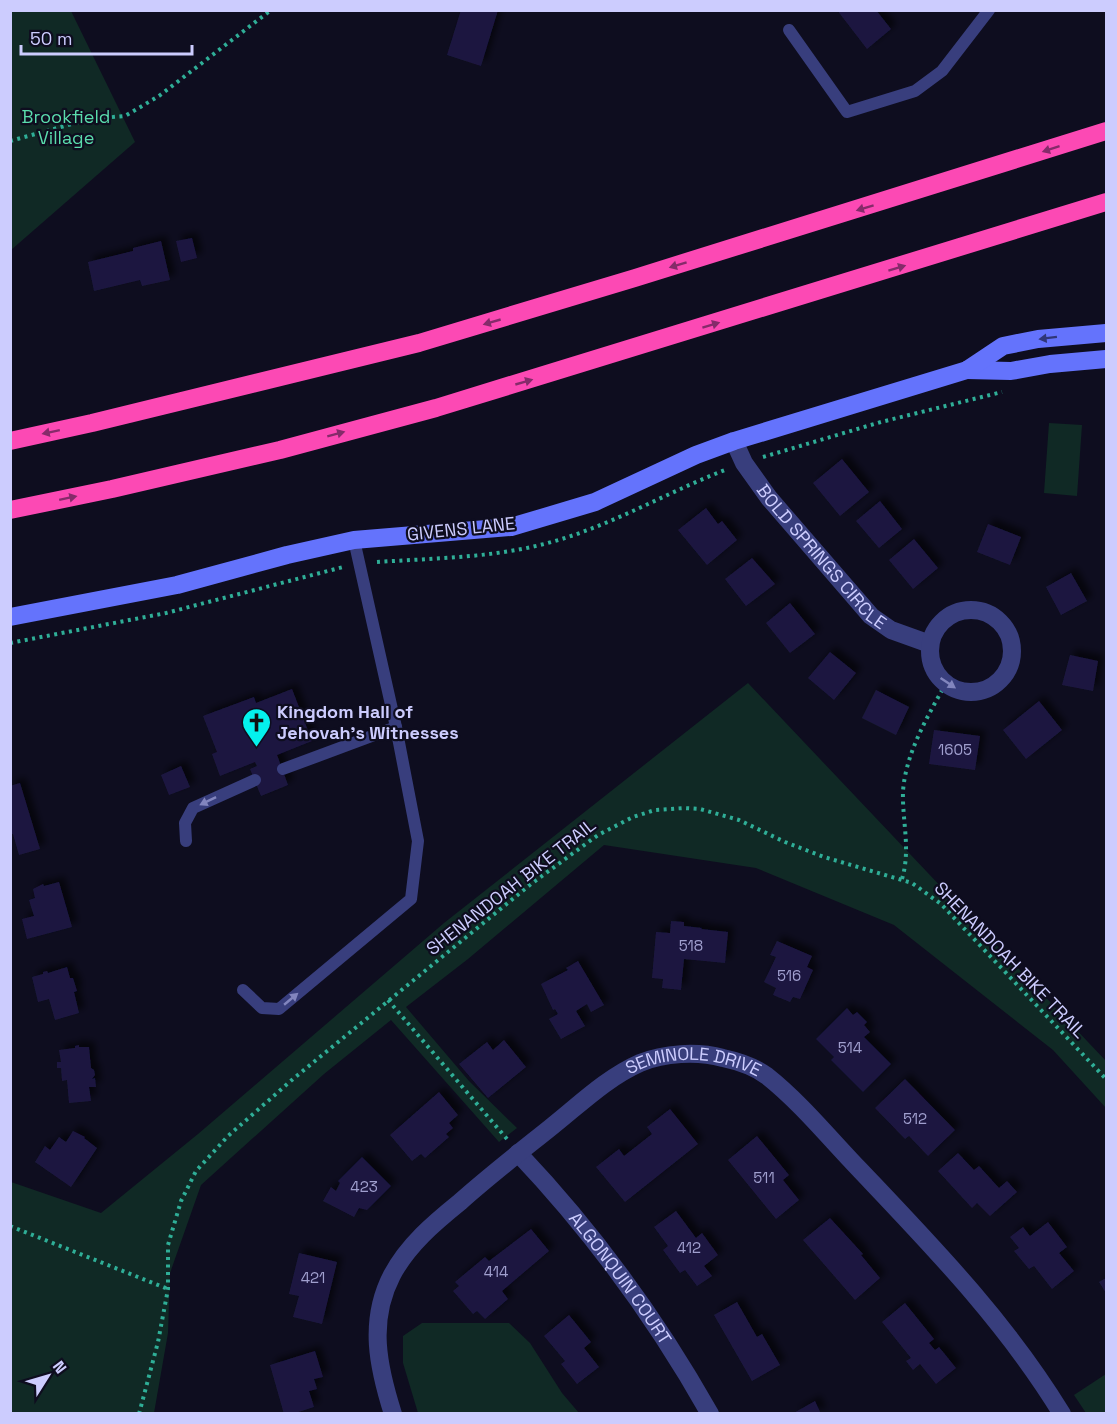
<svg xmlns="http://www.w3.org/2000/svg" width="1117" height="1424" viewBox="0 0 1117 1424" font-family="'Space Grotesk',sans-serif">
<defs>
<filter id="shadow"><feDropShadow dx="5.5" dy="-5.5" stdDeviation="3" flood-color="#0009"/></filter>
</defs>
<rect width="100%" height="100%" fill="#0e0d1f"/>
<!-- green -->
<g fill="#102925">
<polygon points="11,10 71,11 135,142 11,250"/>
<polygon points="1049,423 1082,425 1077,496 1044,493"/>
<polygon points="748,683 1106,1061 1106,1108 1053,1050 894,925 756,868 604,845 468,959 406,1007 469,1081 517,1128 499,1142 391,1020 324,1074 201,1185 170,1273 168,1333 154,1413 11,1413 11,1182 101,1213 198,1134 444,923"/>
<polygon points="422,1323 509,1323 530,1343 562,1393 579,1413 418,1413 403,1363 403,1336"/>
<polygon points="1106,1374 1106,1413 1086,1413 1074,1395"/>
</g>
<!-- building -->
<g fill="#1c1940" filter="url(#shadow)">
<polygon points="461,10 498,10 481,66 447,55"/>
<polygon points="837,10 876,10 891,29 867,49"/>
<polygon points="192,238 197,258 181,262 176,241"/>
<polygon points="161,241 170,280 142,286 140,280 94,291 88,262 133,251 133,248"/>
<polygon points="842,459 869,492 840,516 813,483"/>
<polygon points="880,501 902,529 879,548 856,521"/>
<polygon points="706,508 718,524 722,521 737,540 707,565 678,530"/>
<polygon points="988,524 1021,537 1010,565 977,552"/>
<polygon points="914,539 938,568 913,589 889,560"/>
<polygon points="752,558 775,584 746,606 725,579"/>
<polygon points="1071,573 1087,601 1061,615 1046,587"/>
<polygon points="790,603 815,634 790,653 766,623"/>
<polygon points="830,652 856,673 834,700 808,678"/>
<polygon points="1070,655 1098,661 1093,691 1062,685"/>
<polygon points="292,689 312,741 277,755 288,785 261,796 250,769 257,766 255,762 220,776 212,754 217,752 203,716 254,697 256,703"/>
<polygon points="876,690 909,707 896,735 862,718"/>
<polygon points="1039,701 1062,730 1026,759 1003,730"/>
<polygon points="934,730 980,736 975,770 929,764"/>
<polygon points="181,766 190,787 169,795 161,775"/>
<polygon points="20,783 40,849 19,855 13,834 10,834 10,786"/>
<polygon points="59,882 72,927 27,939 22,919 34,916 29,900 35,898 33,889 43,884 44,886"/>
<polygon points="671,921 684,922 684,926 702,928 701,929 728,932 725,963 684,959 681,990 662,988 663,979 652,978 656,932 670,933"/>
<polygon points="777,941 812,956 807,967 813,970 800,999 793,997 790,1002 773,995 776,988 764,982 776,957 770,955"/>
<polygon points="578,961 604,1005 591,1012 587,1004 576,1011 585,1026 561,1039 549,1019 558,1014 555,1009 553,1010 541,984 568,970 566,968"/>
<polygon points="67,967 70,978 73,978 77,991 74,992 79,1013 55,1020 49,999 38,1002 32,977 43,974 43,972 47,971 48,973"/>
<polygon points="847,1008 853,1015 857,1012 867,1022 864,1025 870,1032 864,1037 891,1064 863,1092 831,1060 834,1057 816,1039"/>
<polygon points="504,1040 526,1067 488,1098 459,1064 487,1042 493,1050"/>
<polygon points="79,1045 79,1047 89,1047 91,1068 94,1070 95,1075 92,1079 95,1078 96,1087 89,1087 91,1101 69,1103 67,1080 62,1081 61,1068 57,1068 57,1062 61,1062 59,1050 75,1048 75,1046"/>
<polygon points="905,1079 955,1130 928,1156 909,1136 905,1139 875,1108"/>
<polygon points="439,1092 458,1115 449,1123 453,1128 446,1134 449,1137 425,1158 421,1154 412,1161 390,1135"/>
<polygon points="670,1109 698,1144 625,1202 596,1167 619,1149 624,1156 652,1134 647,1127"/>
<polygon points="73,1131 85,1137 84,1138 97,1148 71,1187 35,1162 45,1146 50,1150 59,1137 66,1142"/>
<polygon points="757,1136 789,1175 783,1180 799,1200 776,1219 728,1160"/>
<polygon points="958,1153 974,1170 979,1166 999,1188 1007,1181 1017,1192 990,1216 977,1203 972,1208 938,1171"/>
<polygon points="362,1157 391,1186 367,1210 359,1208 354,1217 323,1201 331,1187 336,1191 340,1183 338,1181"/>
<polygon points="676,1211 696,1238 702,1233 718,1255 704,1266 712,1276 697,1286 685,1270 680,1273 663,1250 668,1246 654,1227"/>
<polygon points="830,1218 863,1254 861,1255 880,1278 855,1300 803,1240"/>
<polygon points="1048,1222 1067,1247 1059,1253 1074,1271 1052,1289 1034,1266 1029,1269 1014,1251 1019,1248 1010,1237 1023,1227 1030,1236"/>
<polygon points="531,1229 549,1251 502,1291 508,1299 485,1319 477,1311 473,1314 453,1291 459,1286 455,1282 485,1257 489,1261"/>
<polygon points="299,1253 337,1262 322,1324 293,1317 299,1296 289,1294"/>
<polygon points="1106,1278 1106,1293 1099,1282"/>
<polygon points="737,1302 757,1337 762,1334 780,1365 752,1381 714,1315"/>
<polygon points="905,1303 934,1339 929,1343 935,1350 939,1347 956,1368 936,1384 920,1364 913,1370 906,1361 911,1358 882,1322"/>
<polygon points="569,1315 591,1342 584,1348 599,1367 577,1384 561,1364 565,1361 544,1336"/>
<polygon points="315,1351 323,1377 314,1379 317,1389 309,1391 314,1407 292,1414 284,1414 270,1365"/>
<polygon points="815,1401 821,1414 792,1414"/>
</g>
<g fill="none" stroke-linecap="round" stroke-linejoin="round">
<!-- path -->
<g stroke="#2fae97" stroke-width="4" stroke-dasharray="3 4.5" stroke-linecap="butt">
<polyline points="10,141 90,119 125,116 159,96 271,10"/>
<polyline points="763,457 881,422 1002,392"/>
<path d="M 377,562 C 436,558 497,558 555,541 C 614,524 668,492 725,470"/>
<polyline points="10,643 166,613 343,567"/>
<path d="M 902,879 C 911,849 902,821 903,791 C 906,752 928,716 946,683"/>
<polyline points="388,1000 507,1139"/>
<polyline points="10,1226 168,1289"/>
<polyline points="139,1414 158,1342 168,1289 168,1245 181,1201 196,1171 228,1136 293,1079 531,884 598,835 633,817 655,810 684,808 700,809 739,820 785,842 824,857 912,883 941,904 1106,1079"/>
</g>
<!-- lane -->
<g stroke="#383e7d" stroke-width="12">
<polyline points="789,30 847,112 915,91 942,71 989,10"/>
<polyline points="283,769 396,727"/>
<polyline points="186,841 185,823 193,808 255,780"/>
<polyline points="243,990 262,1008 279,1009 411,899 418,841 396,727 354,540"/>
</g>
<!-- street -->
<g stroke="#383e7d" stroke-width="18">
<path id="s1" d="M 734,441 L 744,463 L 769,498 L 871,616 L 891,630 L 930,644"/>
<circle cx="971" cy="651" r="41"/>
<path id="s2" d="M 518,1153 C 592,1231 657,1320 710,1414"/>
<path id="s3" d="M 393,1414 C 378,1367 368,1321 392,1275 C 408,1245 434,1223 460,1202 C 489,1176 520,1152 550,1128 C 578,1106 606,1078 640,1063 C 664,1053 697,1051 723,1058 C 737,1061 755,1067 767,1076 C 801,1103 830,1139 860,1170 C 933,1247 1006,1322 1062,1414"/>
</g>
<!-- secondary -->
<g stroke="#6473fc" stroke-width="18">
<polyline points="967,370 1011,371 1050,364 1106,359"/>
<polyline points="10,617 177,585 287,555 354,540 511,527 595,502 696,455 734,441 967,370 1003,346 1038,339 1106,333"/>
</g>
<!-- highway -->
<g stroke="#fc49b4" stroke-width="18">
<polyline points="10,441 92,423 419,343 635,278 1106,131"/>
<polyline points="10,510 112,489 280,450 436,408 1106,202"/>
</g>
</g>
<!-- one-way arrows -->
<defs><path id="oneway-solid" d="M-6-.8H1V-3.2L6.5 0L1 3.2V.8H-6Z" transform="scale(1.5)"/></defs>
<g fill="#852b6a">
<use href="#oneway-solid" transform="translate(1051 149) rotate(162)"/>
<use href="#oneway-solid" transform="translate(865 208) rotate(163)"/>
<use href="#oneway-solid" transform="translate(678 265) rotate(163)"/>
<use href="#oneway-solid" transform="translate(897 268) rotate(-17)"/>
<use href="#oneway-solid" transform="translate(492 322) rotate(164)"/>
<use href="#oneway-solid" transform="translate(711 325) rotate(-17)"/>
<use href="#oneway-solid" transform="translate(524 382) rotate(-16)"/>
<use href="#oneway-solid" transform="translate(51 432) rotate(168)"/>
<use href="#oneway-solid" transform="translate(336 434) rotate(-15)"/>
<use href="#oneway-solid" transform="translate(68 498) rotate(-12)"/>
</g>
<use fill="#303677" href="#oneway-solid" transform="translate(1048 338) rotate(173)"/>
<g fill="#8285be">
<use href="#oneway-solid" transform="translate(948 683) rotate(34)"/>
<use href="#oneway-solid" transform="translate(208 801) rotate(154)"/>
<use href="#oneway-solid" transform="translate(291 999) rotate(-40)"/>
</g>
<!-- icons -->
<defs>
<symbol id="church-pin" viewBox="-11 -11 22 30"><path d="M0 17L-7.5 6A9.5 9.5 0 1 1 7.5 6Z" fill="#04f1ed" stroke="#0e0d1f"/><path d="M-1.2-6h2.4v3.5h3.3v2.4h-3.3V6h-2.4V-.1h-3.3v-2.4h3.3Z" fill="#111"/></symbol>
</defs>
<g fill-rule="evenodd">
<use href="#church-pin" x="240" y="706" width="33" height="45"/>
</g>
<g text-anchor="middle" stroke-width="4.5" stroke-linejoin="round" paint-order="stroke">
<!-- number labels -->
<g font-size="15" fill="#a09fce">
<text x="955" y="755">1605</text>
<text x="691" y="951">518</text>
<text x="789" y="981">516</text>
<text x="850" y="1053">514</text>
<text x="915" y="1124">512</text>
<text x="764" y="1183">511</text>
<text x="364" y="1192">423</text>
<text x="689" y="1253">412</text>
<text x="496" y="1277">414</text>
<text x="313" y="1283">421</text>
</g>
<!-- park labels -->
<g font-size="18" fill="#5adcac" stroke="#0e0d1f">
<text x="66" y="123">Brookfield<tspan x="66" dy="21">Village</tspan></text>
</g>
<!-- street labels -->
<g font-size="18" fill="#ccccfe" stroke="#0e0d1f">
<text transform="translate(461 529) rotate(-6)" y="6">GIVENS LANE</text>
<text dy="6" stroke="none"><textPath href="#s1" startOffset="146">BOLD SPRINGS CIRCLE</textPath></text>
<text transform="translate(511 887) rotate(-38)" y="6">SHENANDOAH BIKE TRAIL</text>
<text transform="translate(1010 960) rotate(46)" y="6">SHENANDOAH BIKE TRAIL</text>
<text dy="6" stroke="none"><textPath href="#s3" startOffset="526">SEMINOLE DRIVE</textPath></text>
<text dy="6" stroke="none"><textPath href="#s2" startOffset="162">ALGONQUIN COURT</textPath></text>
</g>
<!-- poi labels -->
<g font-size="18" font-weight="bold" fill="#ccccfe" stroke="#0e0d1f" text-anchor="start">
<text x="277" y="718">Kingdom Hall of<tspan x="277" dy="21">Jehovah's Witnesses</tspan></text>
</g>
</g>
<!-- border -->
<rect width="1117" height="1424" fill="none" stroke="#ccccfe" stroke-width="24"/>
<!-- north arrow -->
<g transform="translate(48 1376) rotate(53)" stroke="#0e0d1f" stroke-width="4.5" paint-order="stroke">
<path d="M0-4.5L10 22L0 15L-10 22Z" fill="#ccccfe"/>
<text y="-9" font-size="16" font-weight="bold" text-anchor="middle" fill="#ccccfe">N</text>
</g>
<!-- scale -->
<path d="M21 45v9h171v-9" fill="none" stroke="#ccccfe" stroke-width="3"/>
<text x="30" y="45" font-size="18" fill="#ccccfe" stroke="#0e0d1f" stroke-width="4.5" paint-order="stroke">50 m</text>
</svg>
